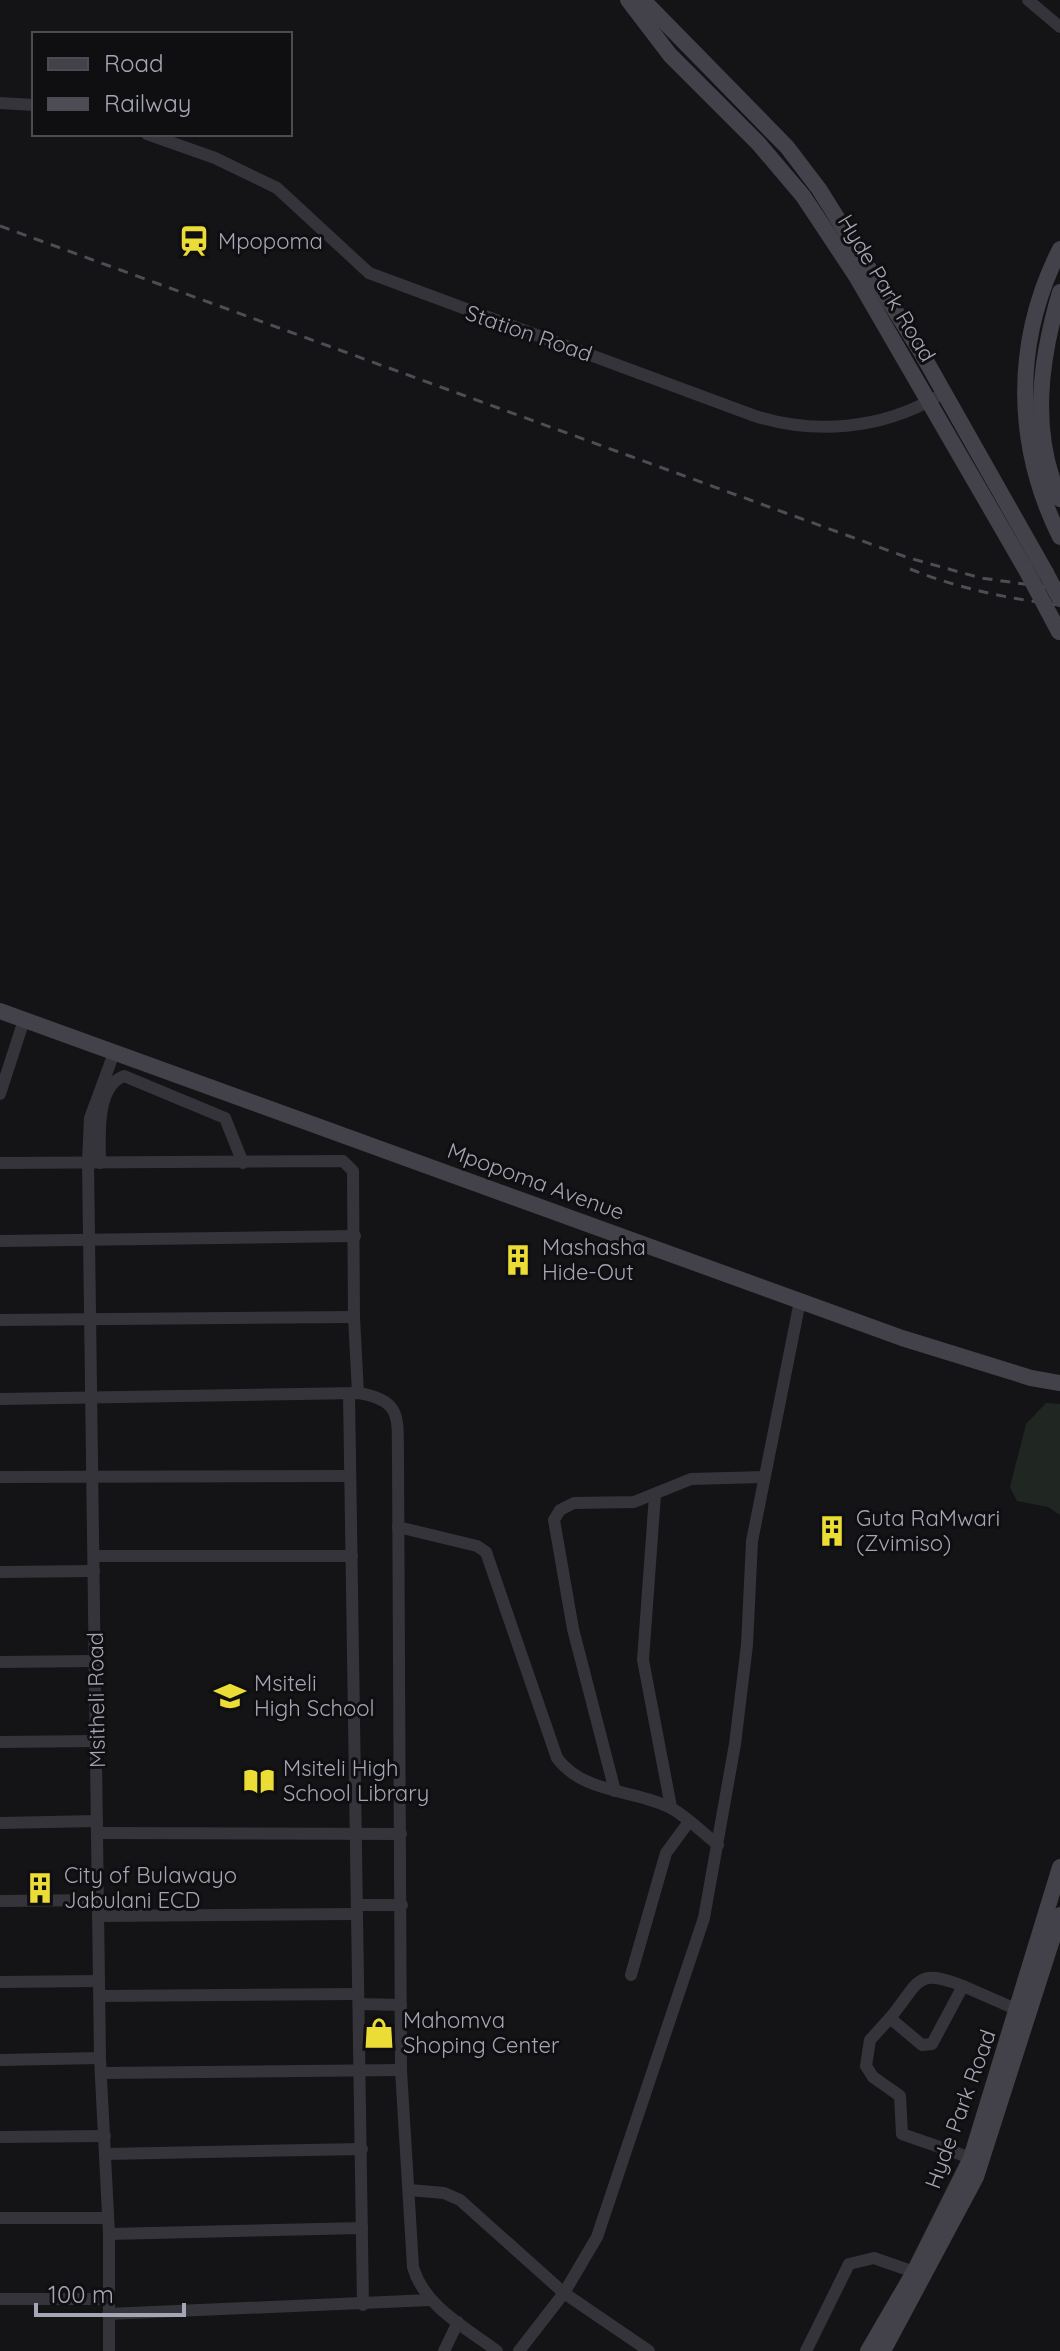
<svg xmlns="http://www.w3.org/2000/svg" width="1060" height="2351" viewBox="0 0 1060 2351" font-family="Quicksand,sans-serif">
<rect width="100%" height="100%" fill="#141315"/>
<!-- green -->
<polygon fill="#202722" points="1046,1403 1060,1404 1060,1515 1048,1507 1017,1501 1010,1487 1026,1424"/>
<g fill="none" stroke-linecap="round" stroke-linejoin="round">
<!-- street -->
<g stroke="#35343a" stroke-width="12">
<polyline points="1028,0 1060,27"/>
<polyline points="0,103 34,105"/>
<path d="M 147,134 L 215,158 L 277,188 L 369,273 L 755,416 C 815,435 880,429 935,398"/>
<polyline points="0,1094 24,1020"/>
<polyline points="0,1163 343,1161 353,1171 354,1317 358,1393"/>
<path d="M 100,1163 C 100,1138 95,1087 124,1076 L 225,1118 L 243,1163"/>
<polyline points="0,1241 355,1236"/>
<polyline points="0,1320 354,1317"/>
<polyline points="349,1394 363,2305"/>
<path d="M 0,1399 L 358,1393 C 404,1400 397,1420 398,1459 L 401,2070 L 413,2267 C 424,2306 465,2327 497,2351"/>
<polyline points="0,1477 350,1476"/>
<polyline points="655,1495 643,1660 671,1807"/>
<path d="M 398,1527 L 477,1546 L 486,1552 L 557,1758 C 584,1794 632,1789 669,1807 C 684,1814 704,1834 718,1845"/>
<polyline points="94,1556 352,1556"/>
<polyline points="0,1572 94,1571"/>
<polyline points="0,1662 95,1661"/>
<polyline points="0,1742 96,1741"/>
<polyline points="615,1791 573,1629 554,1520 560,1510 574,1503 634,1502 691,1479 763,1477"/>
<polyline points="0,1823 97,1821"/>
<polyline points="97,1833 401,1834"/>
<polyline points="0,1901 98,1900"/>
<polyline points="358,1905 402,1905"/>
<polyline points="99,1916 357,1914"/>
<polyline points="631,1975 666,1853 688,1823"/>
<polyline points="0,1982 99,1981"/>
<polyline points="100,1996 358,1994"/>
<polyline points="359,2004 401,2005"/>
<path d="M 890,2018 C 920,1982 915,1967 963,1986"/>
<polyline points="0,2060 100,2058"/>
<polyline points="101,2073 401,2070"/>
<polyline points="0,2137 105,2136"/>
<polyline points="106,2154 362,2149"/>
<polyline points="971,2158 902,2134 900,2096 873,2077 866,2066 870,2040 890,2018 922,2045 932,2044 963,1986 1018,2010"/>
<polyline points="409,2190 444,2193 460,2200 564,2293 649,2351"/>
<polyline points="0,2218 107,2218"/>
<polyline points="109,2234 362,2228"/>
<polyline points="0,2299 108,2299"/>
<polyline points="108,2314 430,2300"/>
<polyline points="109,2351 109,2234 100,2058 88,1162 90,1118 114,1053"/>
<polyline points="444,2351 458,2322"/>
<polyline points="519,2351 564,2293 597,2237 704,1918 735,1744 747,1645 752,1541 800,1301"/>
<polyline points="806,2351 849,2264 874,2258 914,2272"/>
</g>
<!-- secondary -->
<g stroke="#43424a" stroke-width="16">
<polyline points="628,0 670,55 758,143 803,196 856,276 1025,568"/>
<polyline points="643,0 787,147 819,189 921,352 1046,573"/>
<path d="M 1060,249 C 1013,342 1014,444 1060,537"/>
<path d="M 1060,292 C 1040,360 1030,432 1060,499"/>
<polyline points="0,1011 902,1338 1031,1378 1060,1383"/>
<polyline points="868,2351 914,2272 971,2158 1060,1867"/>
<polyline points="883,2351 976,2177 1060,1915"/>
</g>
<!-- rail -->
<g stroke="#4e4d55" stroke-width="3" stroke-dasharray="10 8" stroke-linecap="butt">
<polyline points="0,226 909,558 981,578 1060,589"/>
<path d="M 910,569 C 957,588 1009,599 1060,605"/>
</g>
<!-- secondary-bridge -->
<g stroke="#43424a" stroke-width="16">
<polyline points="1025,568 1059,632"/>
<polyline points="1046,573 1060,599"/>
</g>
</g>
<!-- icons -->
<defs>
<symbol id="station-bare" viewBox="-9 -9 18 18"><path d="M-3-6H3Q5-6 5-4V2Q5 4 3 4L4.5 6H3L1.5 4h-3L-3 6H-4.5L-3 4Q-5 4-5 2V-4Q-5-6-3-6ZM-3.5-4v3h7v-3ZM-3.5 1v1.5H-2V1ZM2 1v1.5H3.5V1Z" fill="#ebdd35" stroke="#0f0e10" stroke-width="2.5" paint-order="stroke"/></symbol>
<symbol id="building-bare" viewBox="-9 -9 18 18"><path d="M-4-6H4V6H1V3H-1V6H-4ZM-2.5-4.3h1.7v1.8h-1.7ZM.8-4.3h1.7v1.8H.8ZM-2.5-1h1.7V.8h-1.7ZM.8-1h1.7V.8H.8Z" fill="#ebdd35" stroke="#0f0e10" stroke-width="2.5" paint-order="stroke"/></symbol>
<symbol id="school-bare" viewBox="-9 -9 18 18"><path d="M0-5L7-2L0 1L-7-2ZM-4 1L0 2.5L4 1V4Q0 6-4 4Z" fill="#ebdd35" stroke="#0f0e10" stroke-width="2.5" paint-order="stroke"/></symbol>
<symbol id="library-bare" viewBox="-9 -9 18 18"><path d="M-6-4Q-3-5.5-.7-3.5V5Q-3 3-6 4ZM6-4Q3-5.5 .7-3.5V5Q3 3 6 4Z" fill="#ebdd35" stroke="#0f0e10" stroke-width="2.5" paint-order="stroke"/></symbol>
<symbol id="shop-bare" viewBox="-9 -9 18 18"><path d="M-5-2.5h2.3a2.7 3.5 0 0 1 5.4 0H5L5.5 6h-11ZM-1.5-2.5h3a1.5 2.3 0 0 0-3 0Z" fill="#ebdd35" stroke="#0f0e10" stroke-width="2.5" paint-order="stroke"/></symbol>
</defs>
<g fill-rule="evenodd">
<use href="#station-bare" x="172" y="219" width="44" height="44"/>
<use href="#building-bare" x="496" y="1238" width="44" height="44"/>
<use href="#building-bare" x="810" y="1509" width="44" height="44"/>
<use href="#school-bare" x="208" y="1674" width="44" height="44"/>
<use href="#library-bare" x="237" y="1759" width="44" height="44"/>
<use href="#building-bare" x="18" y="1866" width="44" height="44"/>
<use href="#shop-bare" x="357" y="2011" width="44" height="44"/>
</g>
<g text-anchor="middle" stroke-width="6" stroke-linejoin="round" paint-order="stroke">
<!-- poi labels -->
<g font-size="22" fill="#a5a6b5" stroke="#0f0e10" text-anchor="start">
<text x="218" y="249">Mpopoma</text>
<text x="542" y="1255">Mashasha<tspan x="542" dy="25">Hide-Out</tspan></text>
<text x="856" y="1526">Guta RaMwari<tspan x="856" dy="25">(Zvimiso)</tspan></text>
<text x="254" y="1691">Msiteli<tspan x="254" dy="25">High School</tspan></text>
<text x="283" y="1776">Msiteli High<tspan x="283" dy="25">School Library</tspan></text>
<text x="64" y="1883">City of Bulawayo<tspan x="64" dy="25">Jabulani ECD</tspan></text>
<text x="403" y="2028">Mahomva<tspan x="403" dy="25">Shoping Center</tspan></text>
</g>
<!-- street labels -->
<g font-size="22" fill="#a5a6b5" stroke="#0f0e10">
<text transform="translate(887 288) rotate(59)" y="8">Hyde Park Road</text>
<text transform="translate(529 333) rotate(19)" y="8">Station Road</text>
<text transform="translate(536 1181) rotate(20)" y="8">Mpopoma Avenue</text>
<text transform="translate(96 1700) rotate(-91)" y="8">Msitheli Road</text>
<text transform="translate(960 2109) rotate(-70)" y="8">Hyde Park Road</text>
</g>
</g>
<!-- legend -->
<rect x="32" y="32" width="260" height="104" fill="#0f0e10" stroke="#4b4b52" stroke-width="2"/>
<rect x="48" y="58" width="40" height="12" fill="#43424a" stroke="#4b4b52" stroke-width="2"/>
<text x="104" y="72" font-size="24" fill="#a5a6b5">Road</text>
<rect x="48" y="98" width="40" height="12" fill="#4e4d55" stroke="#4b4b52" stroke-width="2"/>
<text x="104" y="112" font-size="24" fill="#a5a6b5">Railway</text>
<!-- scale -->
<path d="M36 2303v12h148v-12" fill="none" stroke="#a5a6b5" stroke-width="4"/>
<text x="48" y="2303" font-size="24" fill="#a5a6b5" stroke="#0f0e10" stroke-width="6" paint-order="stroke">100 m</text>
</svg>
